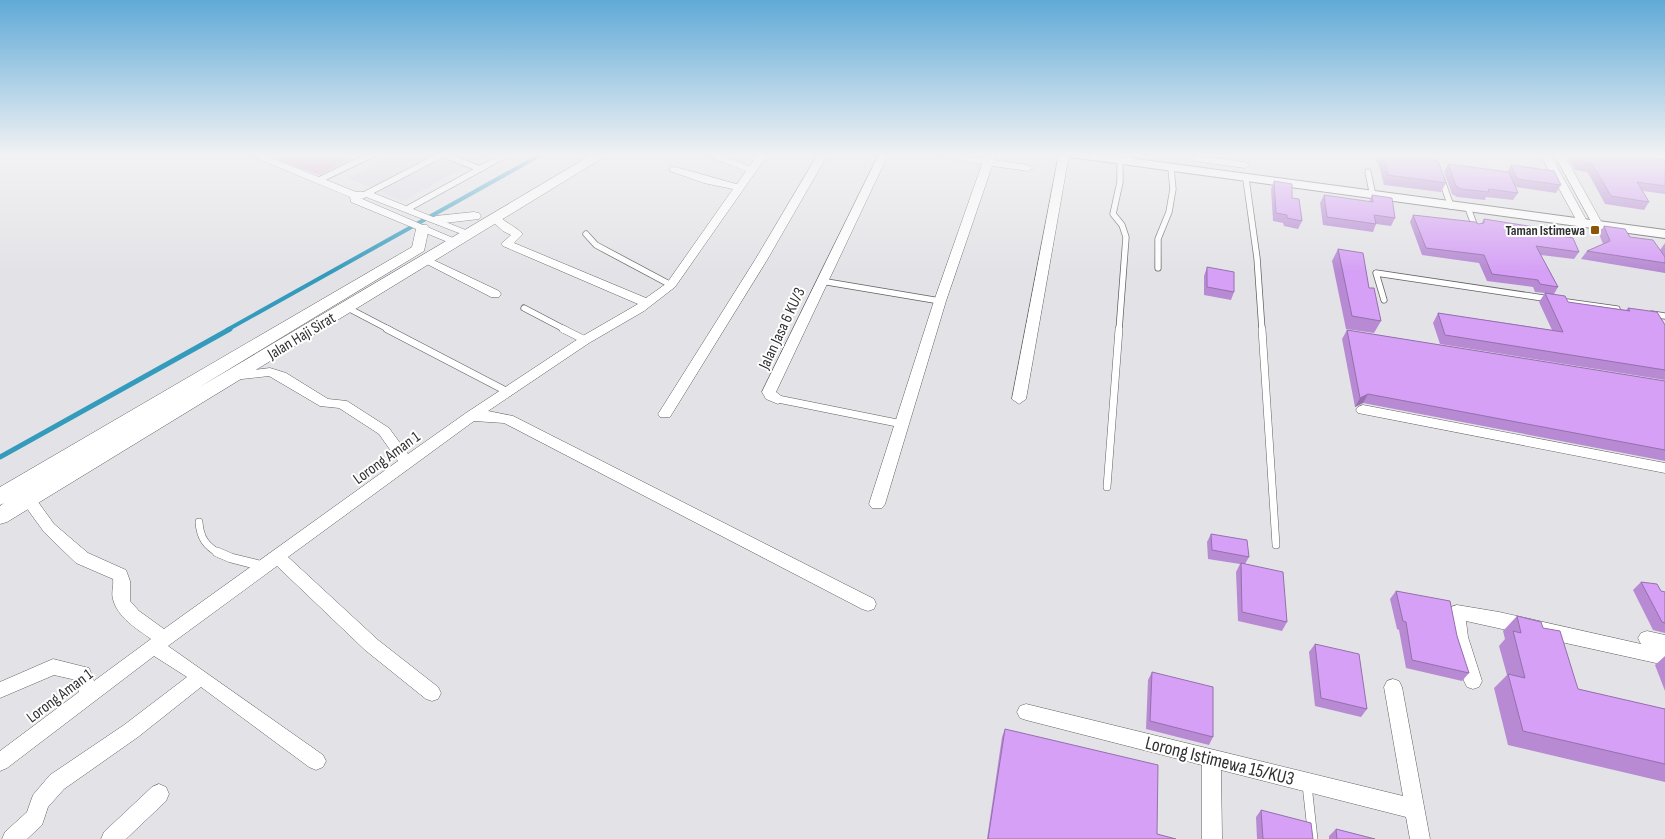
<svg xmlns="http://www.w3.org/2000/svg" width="1665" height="839" viewBox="0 0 1665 839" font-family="'Sofia Sans Condensed',sans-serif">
<rect width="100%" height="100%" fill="#e3e3e7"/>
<!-- built -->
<polygon fill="#d8d8e3" points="395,154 489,154 403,201 348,178"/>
<!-- green -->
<polygon fill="#daa0c5" points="263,154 362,154 319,175"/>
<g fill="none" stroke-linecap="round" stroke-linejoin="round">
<!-- stream-far1 -->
<polyline stroke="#359bbd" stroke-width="4" points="227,330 542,154"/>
<!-- stream -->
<polyline stroke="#359bbd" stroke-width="5" points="0,457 230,329"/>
<defs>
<g id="service-far2">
<polyline points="442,154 480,169"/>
<polyline points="1432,154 1437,168"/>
<polyline points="1129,162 1131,154"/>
<polyline points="1368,172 1373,196"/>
<polyline points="1441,178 1451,206"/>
<polyline points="1246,179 1257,258 1262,330"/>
<polyline points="319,180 373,154"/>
<polyline points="362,196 443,154"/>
<polyline points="1468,208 1475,227"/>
<polyline points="407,209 507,154"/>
<polyline points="586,234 596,245 671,285"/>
<polyline points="1158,268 1158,239 1169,212 1173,189 1171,168"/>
<polyline points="821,281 940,301"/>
<polyline points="1384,300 1376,273 1550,299"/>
<polyline points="1560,301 1617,309"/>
<polyline points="346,307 390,330"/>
<polyline points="524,308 566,330"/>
<polyline points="1652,314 1665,316"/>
<polyline points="1119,330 1126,237 1122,225 1113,214 1120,182 1120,161"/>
</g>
<g id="service-far1">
<polyline points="387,329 508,392"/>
<polyline points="563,329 585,340"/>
<polyline points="1262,329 1276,545"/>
<polyline points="778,399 902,424"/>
<polyline points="1107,487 1119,329"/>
<path d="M 199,522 C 200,538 206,546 220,554"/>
</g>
<g id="service">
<polyline points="217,552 231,558 263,566"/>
<polyline points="1307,785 1313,839"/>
</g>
<g id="minor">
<polygon points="247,154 262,154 356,192 371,192 473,233 468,236 464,235 366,197 360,198 460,241 454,244 450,243 351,202 350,197"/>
<path d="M 702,154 L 717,154 L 750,166 L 758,154 L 768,154 L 675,287 L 644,311 L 589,343 L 488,411 L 513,416 L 874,599 L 876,604 L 874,609 L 868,611 L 862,609 L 504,423 L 474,421 L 288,557 L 378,640 L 438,687 L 441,693 L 438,699 L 432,701 L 426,699 L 365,650 L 277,566 L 168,646 L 323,755 L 326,761 L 323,767 L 316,770 L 309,767 L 201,687 L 138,737 L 64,789 L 48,807 L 42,825 L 27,839 L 2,839 L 5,832 L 27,812 L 33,795 L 50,775 L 124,725 L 187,677 L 154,656 L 7,768 L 0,771 L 0,751 L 79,692 L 76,680 L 54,675 L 0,698 L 0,682 L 53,659 L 89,668 L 94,681 L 151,639 C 137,629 117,617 113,599 C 111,593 114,586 113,579 L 76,563 L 44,532 L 23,503 L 21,499 L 23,495 L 33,495 L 54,524 L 88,553 L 126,570 L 130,581 L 130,601 L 139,611 L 164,629 L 398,461 L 379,434 L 339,408 L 320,406 L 269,376 L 233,380 L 228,379 L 226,376 L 228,373 L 270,368 L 286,373 L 328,399 L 347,401 L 389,428 L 408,454 L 466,413 L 581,337 L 638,304 L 503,246 L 501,244 L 511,235 L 503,231 L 491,220 L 491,216 L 499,216 C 506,223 516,227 523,234 L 514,243 L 646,298 L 667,283 L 733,189 L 704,183 L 670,171 L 670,167 C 677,166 724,181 737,184 L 746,171 Z"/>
<polygon points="818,154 828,154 767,260 670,417 660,417 658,414 660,411 755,260"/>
<polygon points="879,154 891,154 886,159 776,392 785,399 778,404 766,399 762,392"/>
<polygon points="925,154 953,154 984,159 986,154 996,154 994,160 1028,165 1033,168 1028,171 992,166 946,301 885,504 882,508 872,508 869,504 934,301 982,164"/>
<polygon points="1059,154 1069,154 1026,399 1019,404 1012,399"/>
<polygon points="1540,154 1550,154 1588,223 1587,225 1579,225 1578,223"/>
<polygon points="1554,154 1564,154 1603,225 1602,227 1598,228 1593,225"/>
<polygon points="1197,156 1245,162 1250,165 1245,168 1194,161 1194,157"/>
<polygon points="425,256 499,291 501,294 499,297 491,297 421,261 421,257"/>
<polygon points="1363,405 1665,463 1665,473 1358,413 1356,410 1358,407"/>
<path d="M 1457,605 L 1499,612 L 1641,644 L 1638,638 L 1641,633 L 1647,631 L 1665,635 L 1665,665 L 1466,621 L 1468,637 L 1482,681 L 1479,687 L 1473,689 L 1467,687 L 1464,681 C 1458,662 1442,625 1451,607 Z"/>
<polygon points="1393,679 1399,681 1402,687 1430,839 1410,839 1406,817 1221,770 1222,839 1202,839 1202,765 1026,720 1020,718 1017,712 1020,706 1026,704 1403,796 1384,687 1387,681"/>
<polygon points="159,784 166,787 169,794 166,801 126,839 101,839 104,832 152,787"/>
</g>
<polygon id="tertiary" points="1066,154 1099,154 1665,230 1665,238 1071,157"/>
<g id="secondary">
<polygon points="593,154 609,154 7,522 0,524 0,506 4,503 0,505 0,487 412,247 417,225 427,225 429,228 424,251 198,388"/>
<polygon points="474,212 479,213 481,216 479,219 436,224 429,220 436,216"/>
</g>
</defs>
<!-- service-far2 casing -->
<use href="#service-far2" stroke="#616164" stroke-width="7"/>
<!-- service-far1 casing -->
<use href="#service-far1" stroke="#616164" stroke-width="8"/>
<!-- service casing -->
<use href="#service" stroke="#616164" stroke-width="10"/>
<!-- minor casing -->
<use href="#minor" stroke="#616164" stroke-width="1"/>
<!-- tertiary casing -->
<use href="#tertiary" stroke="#616164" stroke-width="2"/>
<!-- secondary casing -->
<use href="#secondary" stroke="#616164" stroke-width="1"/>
<!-- service-far2 -->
<use href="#service-far2" stroke="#fff" stroke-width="5.5"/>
<!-- service-far1 -->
<use href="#service-far1" stroke="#fff" stroke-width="7"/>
<!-- service -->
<use href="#service" stroke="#fff" stroke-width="9"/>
<!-- minor -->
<use href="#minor" fill="#fff" fill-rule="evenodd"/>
<!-- tertiary -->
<use href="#tertiary" fill="#fff" fill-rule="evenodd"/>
<!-- secondary -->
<use href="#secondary" fill="#fff" fill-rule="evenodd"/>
</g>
<!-- wall -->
<g fill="#b78ad3">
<polygon points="1374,154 1427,154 1429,159 1446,183 1441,192 1384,185 1378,162 1376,162"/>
<polygon points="1566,154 1623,154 1665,160 1665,194 1643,191 1649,202 1644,210 1605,204 1591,178 1587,172 1575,170"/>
<polygon points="1448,164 1507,172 1511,165 1561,185 1556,193 1515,187 1518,193 1513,200 1486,197 1485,200 1457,197 1452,194 1444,172"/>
<polygon points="1274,181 1292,198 1302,221 1298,229 1284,226 1283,223 1273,221 1271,189"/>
<polygon points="1324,195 1369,202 1372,195 1395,218 1391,226 1376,224 1373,232 1323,225 1320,203"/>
<polygon points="1413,215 1479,224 1481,224 1484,219 1544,233 1579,252 1574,259 1541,255 1558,287 1554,294 1568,302 1626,310 1628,308 1665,325 1665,380 1440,344 1433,323 1438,313 1552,330 1539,302 1545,293 1535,292 1533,287 1487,281 1479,263 1422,255 1410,222"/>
<polygon points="1604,226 1660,250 1665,243 1665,273 1581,259 1587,251 1603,244 1599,234"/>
<polygon points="1338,249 1369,288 1381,321 1374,333 1346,329 1332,261"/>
<polygon points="1207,267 1234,292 1231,300 1204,295 1204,276"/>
<polygon points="1347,330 1665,381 1665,461 1363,403 1355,407 1342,339"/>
<polygon points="1211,534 1249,557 1245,564 1287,622 1282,631 1238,621 1236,572 1240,564 1208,559 1207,542"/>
<polygon points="1641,582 1661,591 1665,592 1665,633 1653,630 1633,590"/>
<polygon points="1396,591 1457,636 1469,673 1462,681 1406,668 1399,630 1397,629 1390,599"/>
<polygon points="1517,616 1543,628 1578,689 1665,709 1665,782 1508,745 1494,688 1507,675 1499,646 1505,639 1503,631"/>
<polygon points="1315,644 1367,709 1361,717 1315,706 1309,652"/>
<polygon points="1665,656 1665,691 1655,665"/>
<polygon points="1152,672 1213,737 1209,745 1146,729 1148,680"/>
<polygon points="1005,729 1157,834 1176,839 987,839 1002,737"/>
<polygon points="1261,810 1313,839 1257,839 1256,817"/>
<polygon points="1336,829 1375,839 1329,839 1329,836"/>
</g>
<!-- shaded-wall -->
<polygon fill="#9570ac" points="1368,394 1363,403 1355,407 1360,398"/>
<!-- building -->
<g fill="#d5a0f5" stroke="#9570ac">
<polygon points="1383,154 1427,154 1429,159 1438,161 1446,183 1388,175"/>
<polygon points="1575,154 1623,154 1665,160 1665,186 1637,182 1649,202 1611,196 1596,170 1591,164 1580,162"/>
<polygon points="1448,164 1509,172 1518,193 1488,189 1489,192 1461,189 1456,186"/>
<polygon points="1511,165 1554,171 1561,185 1517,179"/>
<polygon points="1274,181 1292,184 1292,198 1299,199 1302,221 1287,218 1287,215 1276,213"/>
<polygon points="1324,195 1373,202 1372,195 1392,198 1395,218 1374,215 1376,224 1327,217"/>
<polygon points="1413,215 1475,222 1479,224 1484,223 1484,219 1541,228 1544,233 1573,238 1579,252 1536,246 1558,287 1540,284 1538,280 1492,274 1484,255 1426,248"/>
<polygon points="1604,226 1625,229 1630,237 1653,240 1665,257 1665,263 1587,251 1610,241"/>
<polygon points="1338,249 1363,253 1369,288 1374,288 1381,321 1352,316"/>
<polygon points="1207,267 1234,272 1234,292 1207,287"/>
<polygon points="1545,293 1565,296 1568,302 1630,311 1628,308 1657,312 1665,325 1665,370 1445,335 1438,313 1563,332"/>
<polygon points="1347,330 1665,381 1665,450 1368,394 1360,398"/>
<polygon points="1211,534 1247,540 1249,557 1212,550"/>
<polygon points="1241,563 1283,572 1287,622 1242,612"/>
<polygon points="1641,582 1657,584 1661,591 1665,592 1665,623 1662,622"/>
<polygon points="1396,591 1450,601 1457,636 1469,673 1412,660 1406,622 1403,621"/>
<polygon points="1517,616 1541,622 1543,628 1560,631 1578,689 1665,709 1665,764 1523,731 1508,674 1525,678 1513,631 1521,633"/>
<polygon points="1315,644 1359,654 1367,709 1321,698"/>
<polygon points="1152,672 1213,687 1213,737 1150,721"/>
<polygon points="1005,729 1158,765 1157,834 1176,839 988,839"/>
<polygon points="1261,810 1311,823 1313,839 1263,839"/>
<polygon points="1336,829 1375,839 1337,839"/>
</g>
<!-- sky -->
<linearGradient id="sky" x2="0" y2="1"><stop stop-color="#60aad7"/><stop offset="0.57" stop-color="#f2f2f4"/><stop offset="1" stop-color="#f2f2f4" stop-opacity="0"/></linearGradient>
<rect width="1665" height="272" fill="url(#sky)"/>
<!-- markers -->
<rect fill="#8b5605" stroke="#fff" stroke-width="2" x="1590" y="225" width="10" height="10" rx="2.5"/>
<g text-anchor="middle" stroke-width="4" stroke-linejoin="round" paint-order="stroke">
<!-- far-poi labels -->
<g font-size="14" font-weight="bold" fill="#2f3031" stroke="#fff" text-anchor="end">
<text x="1585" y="235">Taman Istimewa</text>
</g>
<!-- street labels -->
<g font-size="16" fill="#2f3031" stroke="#fff">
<text transform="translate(781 328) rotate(-65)" y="6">Jalan Jasa 6 KU/3</text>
<text transform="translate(301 335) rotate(-31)" y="6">Jalan Haji Sirat</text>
<text transform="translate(386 457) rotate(-36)" y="6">Lorong Aman 1</text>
<text transform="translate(59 695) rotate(-37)" y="6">Lorong Aman 1</text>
</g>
<!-- near-street labels -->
<g font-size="19" fill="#2f3031" stroke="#fff">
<text transform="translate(1220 760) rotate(14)" y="7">Lorong Istimewa 15/KU3</text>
</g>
</g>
</svg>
